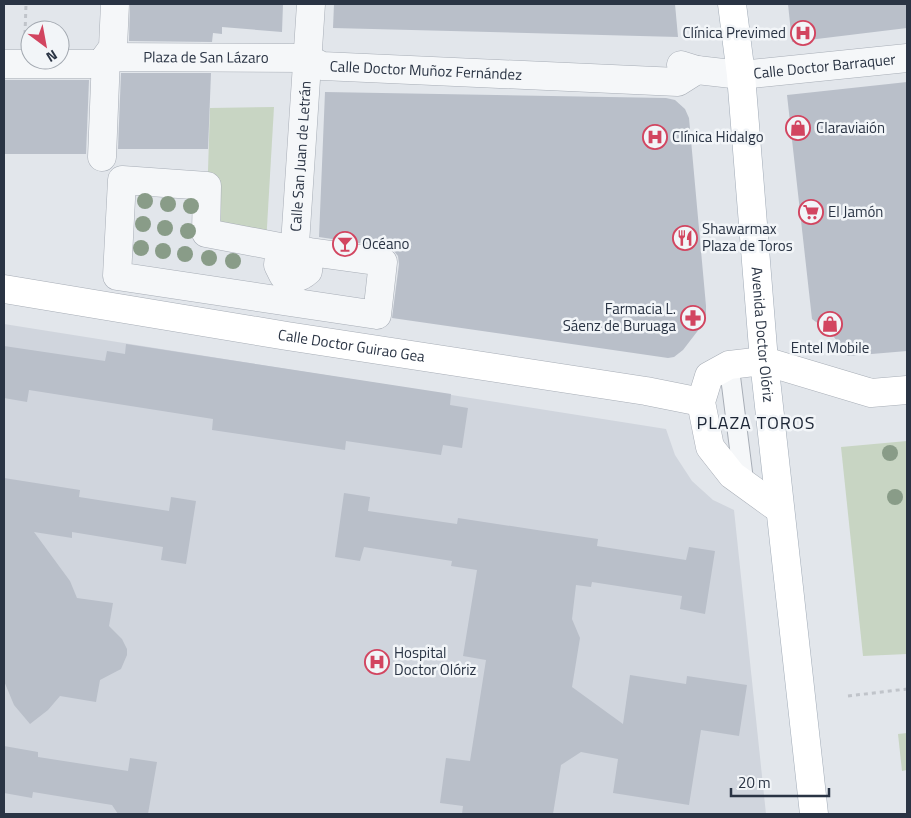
<svg xmlns="http://www.w3.org/2000/svg" width="911" height="818" viewBox="0 0 911 818" font-family="'Titillium Web',sans-serif">
<rect width="100%" height="100%" fill="#e2e6eb"/>
<!-- built -->
<polygon fill="#d0d5dd" points="4,324 666,429 675,455 692,481 713,500 734,510 766,814 4,814"/>
<!-- green -->
<g fill="#c8d5c3">
<polygon points="274,107 266,244 206,233 210,108"/>
<polygon points="907,441 907,654 863,656 841,447"/>
<polygon points="907,733 907,770 902,771 898,734"/>
</g>
<!-- building -->
<g fill="#b9bfc9">
<polygon points="130,4 283,4 282,32 222,27 222,34 213,33 212,42 129,41"/>
<polygon points="334,4 675,4 678,37 333,28"/>
<polygon points="788,4 907,4 907,28 792,42"/>
<polygon points="121,73 211,73 208,149 118,149"/>
<polygon points="4,80 89,80 86,154 4,154"/>
<polygon points="907,82 907,351 848,356 831,333 812,319 787,95"/>
<polygon points="325,92 666,98 675,100 685,109 689,118 706,306 706,315 703,324 683,350 674,357 668,358 392,318 399,264 398,256 393,250 385,247 319,237"/>
<polygon points="126,344 451,394 450,405 468,408 462,448 443,445 441,455 346,441 345,450 212,430 213,419 29,390 27,402 4,398 4,346 105,361 107,351 125,354"/>
<polygon points="4,478 80,490 79,497 169,511 171,497 196,501 186,564 161,560 163,547 72,532 72,538 34,532 70,581 77,598 113,603 109,626 122,639 127,649 127,655 121,669 100,680 96,702 60,696 48,710 30,724 14,705 4,681"/>
<polygon points="344,493 370,497 368,511 457,524 458,518 537,530 598,539 597,546 686,560 689,547 715,551 705,614 680,609 682,596 592,582 591,587 576,585 572,619 580,638 572,687 623,724 630,675 686,684 687,676 747,685 739,736 701,730 689,805 613,793 618,759 581,752 561,765 553,814 462,814 463,806 440,803 446,758 470,761 486,660 463,656 477,570 451,566 452,561 364,547 360,561 335,557"/>
<polygon points="4,746 38,752 38,757 128,771 130,758 157,762 148,814 118,814 112,805 33,792 32,798 4,793"/>
</g>
<g fill="none" stroke-linecap="round" stroke-linejoin="round">
<defs>
<polyline id="lane" points="729,365 744,484"/>
<g id="street">
<polyline points="4,64 105,64 106,57 113,47 115,4"/>
<path id="s1" d="M 681,65 L 697,70 L 741,75 L 907,58"/>
<path id="s2" d="M 102,157 L 106,57 L 307,58 L 322,66 L 678,82 L 697,70"/>
<path d="M 122,180 L 207,186 L 206,233 L 280,247 L 278,265 L 283,275 C 294,279 299,279 308,271 L 310,252 L 383,262 L 377,315 L 117,276 Z"/>
<path id="s3" d="M 293,274 L 311,4"/>
</g>
<g id="secondary">
<path id="s4" d="M 4,289 L 287,336 L 646,391 L 701,402"/>
<polyline points="779,509 732,475 710,447 701,402 709,376 729,365 764,361 871,393 907,390"/>
</g>
<g id="primary">
<path id="s5" d="M 732,4 L 741,75 L 764,361 L 814,814"/>
</g>
</defs>
<!-- lane casing -->
<use href="#lane" stroke="#a7adb6" stroke-width="21"/>
<!-- street casing -->
<use href="#street" stroke="#a7adb6" stroke-width="29"/>
<!-- secondary casing -->
<use href="#secondary" stroke="#a7adb6" stroke-width="29"/>
<!-- primary casing -->
<use href="#primary" stroke="#a1abb7" stroke-width="29"/>
<!-- path -->
<g stroke="#c0c4ca" stroke-width="3" stroke-dasharray="4 4" stroke-linecap="butt">
<polyline points="25,34 26,4"/>
<polyline points="848,696 907,689"/>
</g>
<!-- lane -->
<use href="#lane" stroke="#f5f7f9" stroke-width="19"/>
<!-- street -->
<use href="#street" stroke="#f5f7f9" stroke-width="28"/>
<!-- secondary -->
<use href="#secondary" stroke="#fff" stroke-width="28"/>
<!-- primary -->
<use href="#primary" stroke="#fff" stroke-width="28"/>
</g>
<!-- trees -->
<g fill="#899c88">
<circle cx="145" cy="201" r="8"/>
<circle cx="168" cy="204" r="8"/>
<circle cx="191" cy="206" r="8"/>
<circle cx="143" cy="224" r="8"/>
<circle cx="165" cy="228" r="8"/>
<circle cx="188" cy="231" r="8"/>
<circle cx="141" cy="248" r="8"/>
<circle cx="163" cy="251" r="8"/>
<circle cx="185" cy="254" r="8"/>
<circle cx="209" cy="258" r="8"/>
<circle cx="233" cy="261" r="8"/>
<circle cx="890" cy="453" r="8"/>
<circle cx="895" cy="497" r="8"/>
</g>
<!-- icons -->
<defs>
<symbol id="hospital-ring" viewBox="-11 -11 22 22"><circle r="9.5" fill="#f2f5f8" stroke="#d24560" stroke-width="1.5"/><path d="M-5-5h3v3.5h4V-5h3V5h-3V1.5h-4V5h-3Z" fill="#d24560"/></symbol>
<symbol id="shop-ring" viewBox="-11 -11 22 22"><circle r="9.5" fill="#f2f5f8" stroke="#d24560" stroke-width="1.5"/><path d="M-5-2.5h2.3a2.7 3.5 0 0 1 5.4 0H5L5.5 6h-11ZM-1.5-2.5h3a1.5 2.3 0 0 0-3 0Z" fill="#d24560"/></symbol>
<symbol id="supermarket-ring" viewBox="-11 -11 22 22"><circle r="9.5" fill="#f2f5f8" stroke="#d24560" stroke-width="1.5"/><path d="M-6-5.5h2.5l.6 2H6L4.5 2H-2.5L-4.4-4H-6ZM-1.5 3.2a1.3 1.3 0 1 0 .1 0ZM3 3.2a1.3 1.3 0 1 0 .1 0Z" fill="#d24560"/></symbol>
<symbol id="restaurant-ring" viewBox="-11 -11 22 22"><circle r="9.5" fill="#f2f5f8" stroke="#d24560" stroke-width="1.5"/><path d="M-5-6h1v4h1v-4h1v4h1v-4h1v5L-1.5 .5V6h-2V.5L-5-1ZM5-6V6H3V1.5H1.5Q1.5-4 5-6Z" fill="#d24560"/></symbol>
<symbol id="bar-ring" viewBox="-11 -11 22 22"><circle r="9.5" fill="#f2f5f8" stroke="#d24560" stroke-width="1.5"/><path d="M-6-5H6L.8 .8V4.5H3.5V6h-7V4.5H-.8V.8Z" fill="#d24560"/></symbol>
<symbol id="pharmacy-ring" viewBox="-11 -11 22 22"><circle r="9.5" fill="#f2f5f8" stroke="#d24560" stroke-width="1.5"/><path d="M-2-6h4v4h4v4h-4v4h-4v-4h-4v-4h4Z" fill="#d24560"/></symbol>
</defs>
<g fill-rule="evenodd">
<use href="#hospital-ring" x="789" y="19" width="28" height="28"/>
<use href="#shop-ring" x="784" y="114" width="28" height="28"/>
<use href="#hospital-ring" x="641" y="123" width="28" height="28"/>
<use href="#supermarket-ring" x="797" y="198" width="28" height="28"/>
<use href="#restaurant-ring" x="671" y="224" width="28" height="28"/>
<use href="#bar-ring" x="331" y="230" width="28" height="28"/>
<use href="#pharmacy-ring" x="679" y="304" width="28" height="28"/>
<use href="#shop-ring" x="816" y="310" width="28" height="28"/>
<use href="#hospital-ring" x="363" y="648" width="28" height="28"/>
</g>
<g text-anchor="middle" stroke-width="5" stroke-linejoin="round" paint-order="stroke">
<!-- poi labels -->
<g font-size="15" fill="#2a3444" stroke="#f2f5f8" text-anchor="start">
<text x="786" y="38" text-anchor="end">Clínica Previmed</text>
<text x="816" y="133">Claraviaión</text>
<text x="672" y="142">Clínica Hidalgo</text>
<text x="828" y="217">El Jamón</text>
<text x="702" y="234">Shawarmax<tspan x="702" dy="17">Plaza de Toros</tspan></text>
<text x="362" y="249">Océano</text>
<text x="676" y="314" text-anchor="end">Farmacia L.<tspan x="676" dy="17">Sáenz de Buruaga</tspan></text>
<text x="830" y="353" text-anchor="middle">Entel Mobile</text>
<text x="394" y="658">Hospital<tspan x="394" dy="17">Doctor Olóriz</tspan></text>
</g>
<!-- street labels -->
<g font-size="15" fill="#2a3444" stroke="#f2f5f8">
<text dy="5" stroke="none"><textPath href="#s2" startOffset="200">Plaza de San Lázaro</textPath></text>
<text dy="5" stroke="none"><textPath href="#s1" startOffset="145">Calle Doctor Barraquer</textPath></text>
<text dy="5" stroke="none"><textPath href="#s2" startOffset="422">Calle Doctor Muñoz Fernández</textPath></text>
<text dy="5" stroke="none"><textPath href="#s3" startOffset="118">Calle San Juan de Letrán</textPath></text>
<text dy="5" stroke="none"><textPath href="#s5" startOffset="332">Avenida Doctor Olóriz</textPath></text>
<text dy="5" stroke="none"><textPath href="#s4" startOffset="352">Calle Doctor Guirao Gea</textPath></text>
</g>
<!-- quarter labels -->
<g font-size="18" letter-spacing="1" fill="#1c2535" stroke="#f2f5f8">
<text x="756" y="429">PLAZA TOROS</text>
</g>
</g>
<!-- border -->
<rect width="911" height="818" fill="none" stroke="#2a3444" stroke-width="10"/>
<!-- north arrow -->
<g transform="translate(45 45) rotate(148)"><circle r="24" fill="#f2f5f8" stroke="#a2a8b0"/>
<path d="M0-4L9 19L0 12L-9 19Z" fill="#d24560"/>
<text y="-8" font-size="14" font-weight="bold" text-anchor="middle" fill="#2a3444">N</text>
</g>
<!-- scale -->
<path d="M731 788v8h98v-8" fill="none" stroke="#2a3444" stroke-width="2.5"/>
<text x="738" y="788" font-size="15" fill="#2a3444" stroke="#f2f5f8" stroke-width="4" paint-order="stroke">20 m</text>
</svg>
